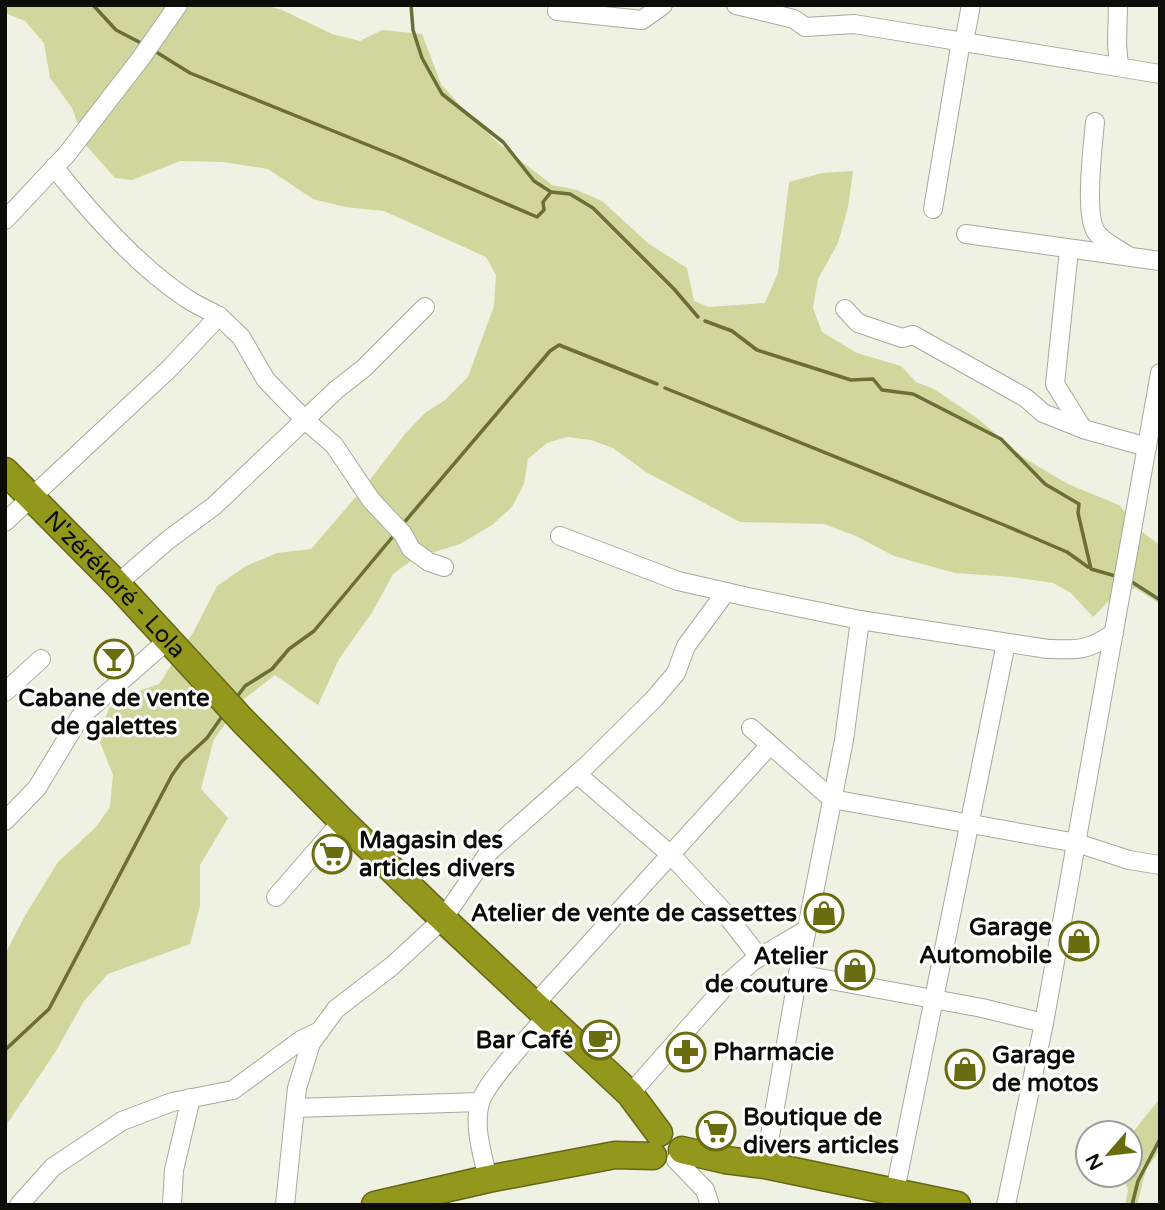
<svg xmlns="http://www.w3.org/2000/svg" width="1165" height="1210" viewBox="0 0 1165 1210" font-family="'Varela Round',sans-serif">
<rect width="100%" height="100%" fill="#eff1e2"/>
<!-- green -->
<g fill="#d1d69d">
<polygon points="5,5 264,5 282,10 332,34 360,41 382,30 422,34 441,84 464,110 498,143 552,185 577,190 602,201 649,244 687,268 694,301 709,307 765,303 778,273 789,182 822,173 853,171 848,207 838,243 818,279 813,308 822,332 857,353 901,366 916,382 934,389 977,418 1024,458 1068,484 1119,505 1142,532 1160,545 1160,604 1135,588 1111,599 1093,617 1071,593 1053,583 1012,577 955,573 894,556 856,536 824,524 740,522 646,472 613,448 591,440 567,437 547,443 528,459 524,484 512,507 492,525 460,544 415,558 393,574 373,611 339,659 318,705 275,675 244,699 214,739 201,789 228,818 200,865 200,906 190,944 108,974 84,1001 56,1051 5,1127 5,954 26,914 58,862 96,827 110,807 113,775 98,737 109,708 133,693 159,684 194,631 217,586 246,566 277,553 311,549 366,485 405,434 425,413 445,400 468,377 494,306 496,275 486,257 384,211 345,207 313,199 268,169 223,162 180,161 132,180 115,178 85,144 72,108 50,78 44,43 25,21 5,13"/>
<polygon points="1160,1098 1160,1149 1146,1170 1137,1205 1125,1205 1128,1191 1124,1175 1130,1175 1130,1136"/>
</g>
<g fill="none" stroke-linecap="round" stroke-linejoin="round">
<!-- stream -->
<g stroke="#6b6f37" stroke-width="3.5">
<polyline points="93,5 116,30 143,44"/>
<polyline points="411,5 413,30 422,58 442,94 503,142 534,181 551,192 570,194 593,208 674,289 698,317"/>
<polyline points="153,50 190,73 400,158 537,217 544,210 543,202 551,192"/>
<polyline points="705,321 732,331 757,350 851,380 873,379 882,390 913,394 1001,439 1045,484 1079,504 1078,513 1091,569 1119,577"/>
<polyline points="665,388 1004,525 1067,552 1088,567"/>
<polyline points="402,525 550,351 559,345 657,384"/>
<polyline points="1132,582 1160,600"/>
<polyline points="236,698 245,686 272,669 289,649 314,631 395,534"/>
<polyline points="5,1050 49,1009 172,775 182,761 207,738 223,715"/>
<polyline points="1132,1205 1138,1181 1160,1139"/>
</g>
<defs>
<g id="minor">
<polyline points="736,5 794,19 805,27 854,24 1160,74"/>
<polyline points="1118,5 1117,44 1119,66"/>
<polyline points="557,11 642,20 663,5"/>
<polyline points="964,42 971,5"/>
<path d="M 1095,122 C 1093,145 1084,214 1096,232 C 1102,241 1118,249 1127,255"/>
<polyline points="933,209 961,41"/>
<polyline points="5,220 67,154 141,58 178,5"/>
<polyline points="966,234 1160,261"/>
<polyline points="1069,250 1055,384 1083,429"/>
<polyline points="845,309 858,323 902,338 913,335 1026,398 1043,413 1083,429 1147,447"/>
<polyline points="219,316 241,337 266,380 305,420 334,445 371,500 403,534 411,549 429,562 444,567"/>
<path d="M 5,522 L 170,368 L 219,316 C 208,310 196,305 186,298 C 139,267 89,211 54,167"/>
<path d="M 560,536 L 678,581 L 748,597 L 860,620 L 1048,649 C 1079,650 1087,651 1114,633"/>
<polyline points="117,584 168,540 214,506 336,390 364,368 425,307"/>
<polyline points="5,692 41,659"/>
<polyline points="751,728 832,799 1077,843 1129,860 1160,865"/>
<polyline points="577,774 671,855 724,912 759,957"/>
<polyline points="5,821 37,788 80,717 168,640"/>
<polyline points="276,897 342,821"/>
<polyline points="798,974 982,1008 1044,1023"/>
<polyline points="535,1004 770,745"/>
<polyline points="630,1094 729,982 753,961 806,930"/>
<polyline points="295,1108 480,1102"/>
<polyline points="676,1160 705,1190 710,1205"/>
<polyline points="765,1165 798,974 844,740 860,620"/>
<path d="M 488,1179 C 483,1156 473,1127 480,1103 C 486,1082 531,1035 547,1016"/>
<polyline points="895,1191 1006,643"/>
<polyline points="19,1205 53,1167 122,1121 172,1102 233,1090 301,1040 320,1031"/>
<polyline points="172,1205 174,1170 191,1098"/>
<polyline points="285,1205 297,1088 311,1043 336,1009 392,966 443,919 489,852 586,766 654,699 676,673 686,646 726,592"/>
<polyline points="1006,1205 1044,1023 1160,373"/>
</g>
<g id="highway">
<path id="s1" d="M 5,471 L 117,584 L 243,721 L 342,821 L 443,919 L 630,1094 L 659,1133"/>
<polyline points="682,1150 725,1160 765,1165 957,1205"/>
<polyline points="375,1205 488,1179 615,1155 653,1156"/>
</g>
</defs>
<!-- minor casing -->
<use href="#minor" stroke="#a7a99b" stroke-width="20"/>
<!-- highway casing -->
<use href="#highway" stroke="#646716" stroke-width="29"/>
<!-- minor -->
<use href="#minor" stroke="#fff" stroke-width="18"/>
<!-- highway -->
<use href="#highway" stroke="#93981d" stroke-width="26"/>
</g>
<!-- icons -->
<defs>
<symbol id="bar-ring" viewBox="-11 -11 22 22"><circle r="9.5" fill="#fff" stroke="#696d10" stroke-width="1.5"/><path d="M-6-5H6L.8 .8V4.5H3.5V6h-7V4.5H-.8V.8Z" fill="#696d10"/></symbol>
<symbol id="supermarket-ring" viewBox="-11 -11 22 22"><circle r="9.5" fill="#fff" stroke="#696d10" stroke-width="1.5"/><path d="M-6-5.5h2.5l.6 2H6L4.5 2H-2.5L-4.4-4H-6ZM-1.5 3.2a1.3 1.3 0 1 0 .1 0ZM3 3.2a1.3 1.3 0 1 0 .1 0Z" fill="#696d10"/></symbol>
<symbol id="shop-ring" viewBox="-11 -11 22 22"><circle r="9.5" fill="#fff" stroke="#696d10" stroke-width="1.5"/><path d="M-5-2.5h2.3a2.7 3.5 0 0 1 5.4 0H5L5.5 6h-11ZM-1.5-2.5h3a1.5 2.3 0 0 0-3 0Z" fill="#696d10"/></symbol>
<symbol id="cafe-ring" viewBox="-11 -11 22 22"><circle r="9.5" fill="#fff" stroke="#696d10" stroke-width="1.5"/><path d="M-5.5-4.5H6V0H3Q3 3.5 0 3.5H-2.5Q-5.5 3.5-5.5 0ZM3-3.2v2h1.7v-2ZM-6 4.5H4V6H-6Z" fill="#696d10"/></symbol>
<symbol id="pharmacy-ring" viewBox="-11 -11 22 22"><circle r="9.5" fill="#fff" stroke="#696d10" stroke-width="1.5"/><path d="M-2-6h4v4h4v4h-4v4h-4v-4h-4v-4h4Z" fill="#696d10"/></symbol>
</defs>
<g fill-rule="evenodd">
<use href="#bar-ring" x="92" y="637" width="44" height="44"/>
<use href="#supermarket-ring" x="310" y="832" width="44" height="44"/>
<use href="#shop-ring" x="802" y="891" width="44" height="44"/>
<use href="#shop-ring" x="1057" y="919" width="44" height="44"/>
<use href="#shop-ring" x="833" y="948" width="44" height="44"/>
<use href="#cafe-ring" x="578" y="1018" width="44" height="44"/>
<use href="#pharmacy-ring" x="664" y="1030" width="44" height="44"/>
<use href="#shop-ring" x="943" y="1047" width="44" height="44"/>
<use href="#supermarket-ring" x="694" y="1109" width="44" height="44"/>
</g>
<g text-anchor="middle" stroke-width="6" stroke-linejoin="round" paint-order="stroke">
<!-- street labels -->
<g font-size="24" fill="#0c0d08" stroke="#fff">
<text dy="8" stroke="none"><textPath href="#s1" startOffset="158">N'zérékoré - Lola</textPath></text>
</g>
<!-- poi labels -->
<g font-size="24" font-weight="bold" fill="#0c0d08" stroke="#fff" text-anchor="start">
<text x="114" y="706" text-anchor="middle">Cabane de vente<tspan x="114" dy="28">de galettes</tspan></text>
<text x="359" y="848">Magasin des<tspan x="359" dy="28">articles divers</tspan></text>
<text x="797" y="921" text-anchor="end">Atelier de vente de cassettes</text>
<text x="1052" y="935" text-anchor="end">Garage<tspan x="1052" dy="28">Automobile</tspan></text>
<text x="828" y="964" text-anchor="end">Atelier<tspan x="828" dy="28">de couture</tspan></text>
<text x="573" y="1048" text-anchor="end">Bar Café</text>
<text x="713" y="1060">Pharmacie</text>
<text x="992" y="1063">Garage<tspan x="992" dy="28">de motos</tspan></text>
<text x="743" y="1125">Boutique de<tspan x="743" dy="28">divers articles</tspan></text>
</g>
</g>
<!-- border -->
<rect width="1165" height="1210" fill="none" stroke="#0c0d08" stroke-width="14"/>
<!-- north arrow -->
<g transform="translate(1109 1154) rotate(242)"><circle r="33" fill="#ffffff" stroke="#9e9e9c" stroke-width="2"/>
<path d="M0-5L12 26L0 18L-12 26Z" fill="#696d10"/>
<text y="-10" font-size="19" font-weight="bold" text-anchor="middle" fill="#0c0d08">N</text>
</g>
</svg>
